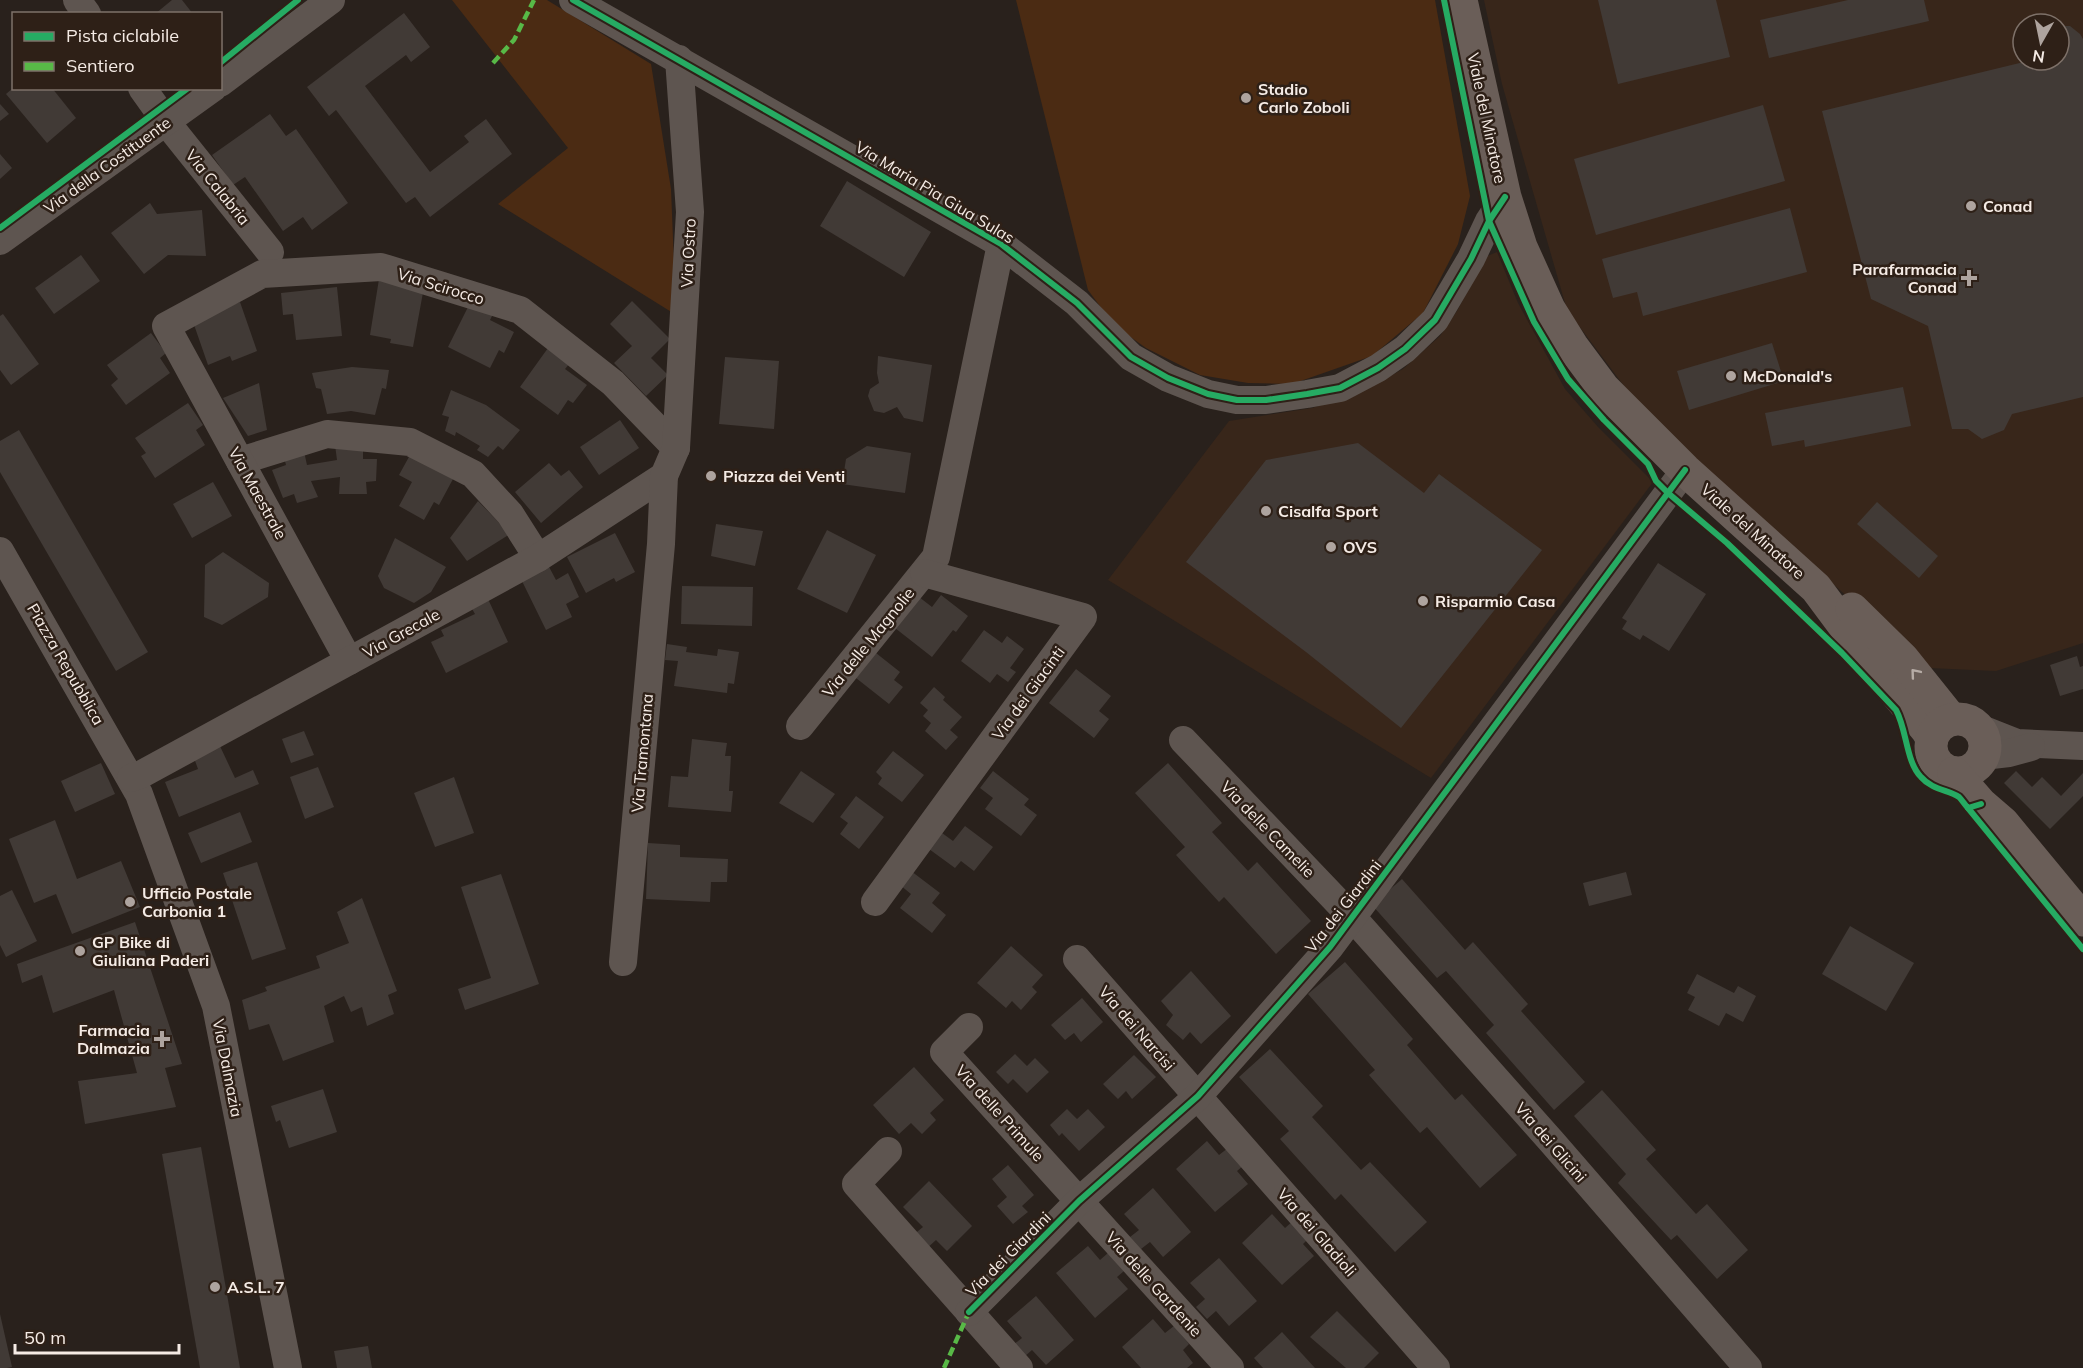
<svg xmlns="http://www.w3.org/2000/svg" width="2083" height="1368" viewBox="0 0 2083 1368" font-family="Mulish,sans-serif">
<rect width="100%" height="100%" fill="#29211c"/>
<!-- built -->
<g fill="#38261a" fill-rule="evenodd">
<path d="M 1484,0 L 2083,0 L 2083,643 L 1996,671 L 1929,668 L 1657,430 L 1567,310 L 1502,84 ZM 2023,24 L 2059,24 L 2059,60 L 2023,60 Z"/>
<polygon points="1497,252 1518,303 1565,389 1598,427 1653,482 1431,778 1108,580 1229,421 1312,408 1361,392 1403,369 1440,336 1457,311 1485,257"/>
</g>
<!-- green -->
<g fill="#4b2b13">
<polygon points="452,0 547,0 651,64 671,189 674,264 673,313 498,204 568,148"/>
<polygon points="1016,0 1435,0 1470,196 1458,244 1423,313 1372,356 1292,384 1248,383 1200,375 1146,348 1114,325 1088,290"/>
</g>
<!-- building -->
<g fill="#413a36">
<polygon points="172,0 182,0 193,14 155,14"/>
<polygon points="1598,0 1716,0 1730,57 1618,84"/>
<polygon points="1848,0 1924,0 1929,21 1769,58 1760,20"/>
<polygon points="404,13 430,47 411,62 406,55 365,86 430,172 469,142 464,136 486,119 512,154 430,217 415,197 406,203 336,110 329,116 307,87"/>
<polygon points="2059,26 2070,26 2080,34 2083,39 2083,397 2012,414 2004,430 1982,439 1968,429 1952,429 1928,326 1871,299 1822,111 2032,60 2059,60"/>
<polygon points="13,88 52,88 76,118 47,143 6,94"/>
<polygon points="0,104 9,114 0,121"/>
<polygon points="1763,105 1785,181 1596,235 1574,159"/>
<polygon points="270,114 286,136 296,129 348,203 312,230 303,217 283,231 245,177 233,185 212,155"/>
<polygon points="0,154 12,168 0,179"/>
<polygon points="847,181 931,232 904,277 820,226"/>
<polygon points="150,203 157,214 202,210 206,256 168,255 144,274 111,233"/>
<polygon points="1790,208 1807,272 1643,316 1637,292 1613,298 1602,259"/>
<polygon points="81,255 100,281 54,314 35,288"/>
<polygon points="379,279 424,287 413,347 390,343 391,339 370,335"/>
<polygon points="337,287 342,336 296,340 293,314 283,315 281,293"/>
<polygon points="632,301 670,339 651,358 668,375 646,396 614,363 632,346 610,324"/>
<polygon points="240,302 257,351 232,361 230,356 208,365 192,319"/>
<polygon points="470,303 493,314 490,320 514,332 504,353 499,350 490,368 448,347"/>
<polygon points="3,314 39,364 11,385 0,370 0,316"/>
<polygon points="151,333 166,353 160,358 170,373 126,405 111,385 118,379 107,365"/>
<polygon points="1772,343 1784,381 1689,410 1677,371"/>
<polygon points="548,348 570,363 565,369 587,385 573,403 568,400 558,415 520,387"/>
<polygon points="878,356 932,365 923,422 904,418 897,407 884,413 874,411 868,396 870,389 879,383 877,373"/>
<polygon points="725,357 779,361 774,429 719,424"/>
<polygon points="352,367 389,370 386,389 382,388 375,415 351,411 327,414 321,389 316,388 312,373"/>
<polygon points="259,383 267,430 248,436 223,398"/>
<polygon points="1903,387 1911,426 1805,447 1804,440 1772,446 1765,413"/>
<polygon points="451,390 486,405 520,430 503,450 498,446 488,457 477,450 480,446 456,432 455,436 445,431 449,417 442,415"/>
<polygon points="188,403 203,425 196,430 205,445 155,478 141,456 146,453 135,438"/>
<polygon points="620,420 639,448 599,475 580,447"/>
<polygon points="19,430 148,652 116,671 0,472 0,441"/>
<polygon points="363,443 363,459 377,459 376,481 366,482 367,494 339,494 340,477 311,481 318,497 297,503 294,494 283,498 272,470 286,465 283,453 303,447 307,465 337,460 335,445"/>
<polygon points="1358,443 1424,493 1439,474 1542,550 1401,728 1306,652 1186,562 1266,460"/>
<polygon points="867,446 911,453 905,493 842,484 846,459"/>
<polygon points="410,455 453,479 439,505 434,502 424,520 399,506 412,482 399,475"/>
<polygon points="549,463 561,476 569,470 583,487 541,523 515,492"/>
<polygon points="213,482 232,516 192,538 173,504"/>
<polygon points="478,501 510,534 467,561 450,538"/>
<polygon points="1877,502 1938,556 1919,578 1857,524"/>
<polygon points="716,524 763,531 755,566 711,556"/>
<polygon points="827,530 876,555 847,613 797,589"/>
<polygon points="615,533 635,572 616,582 614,578 586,593 567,557"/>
<polygon points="395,538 446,567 431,592 414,603 384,588 378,576"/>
<polygon points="223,552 269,583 268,597 222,625 204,617 205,565"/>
<polygon points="1658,563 1706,594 1669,651 1643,635 1640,640 1622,629 1627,621 1622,618"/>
<polygon points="548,565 556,580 568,573 579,597 566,604 572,617 546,630 521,579"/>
<polygon points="682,586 753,587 752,626 681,624"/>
<polygon points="941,595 968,616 956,632 953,630 932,657 895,628 919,597 932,607"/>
<polygon points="488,599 508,642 446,673 431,642 444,636 441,630 475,614 471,607"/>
<polygon points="984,630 1002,643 1007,636 1024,649 1010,668 1016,672 1008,682 997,674 990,683 961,661"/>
<polygon points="667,644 687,647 686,652 717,656 718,649 739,652 734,684 728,683 727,693 674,686 678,661 665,660"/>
<polygon points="876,653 900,672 894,680 903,687 889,704 856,678"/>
<polygon points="2077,656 2080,667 2083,666 2083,689 2060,696 2050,665"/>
<polygon points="1076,669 1111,696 1099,711 1109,719 1094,738 1049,703"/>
<polygon points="934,687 945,697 943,700 962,717 950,730 958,737 946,750 925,731 931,723 923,716 928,710 920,703"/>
<polygon points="304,731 314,755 291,763 282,739"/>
<polygon points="692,739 727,743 725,756 731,756 729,791 733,791 731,812 668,807 671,776 688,777"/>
<polygon points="219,744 235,778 253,770 259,784 179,817 165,782 198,769 194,758"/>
<polygon points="893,751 924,775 902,802 878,784 882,778 876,772"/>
<polygon points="101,763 115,794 75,812 61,781"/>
<polygon points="1168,763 1222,823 1212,832 1248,871 1257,862 1311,921 1276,954 1224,897 1219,902 1176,855 1185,847 1135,793"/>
<polygon points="318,767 334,807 305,819 290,777"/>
<polygon points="801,771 835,794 813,823 779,803"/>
<polygon points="993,771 1029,799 1024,805 1037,815 1021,836 985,809 993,798 980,788"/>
<polygon points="2016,771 2032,787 2042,777 2061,796 2083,773 2083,796 2050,829 2004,783"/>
<polygon points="454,777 474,833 435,847 414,793"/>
<polygon points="856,796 884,817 859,849 840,834 848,823 840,817"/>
<polygon points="240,812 252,842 201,863 188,833"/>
<polygon points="55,820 77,879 121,861 140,907 72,934 56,894 34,903 9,839"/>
<polygon points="965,826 993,847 974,871 961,861 955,868 929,849 942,833 953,841"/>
<polygon points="648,843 680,845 680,857 728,859 727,882 711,882 710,902 646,899"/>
<polygon points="257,862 286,949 252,960 223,873"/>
<polygon points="911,871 940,893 932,903 946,915 932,933 900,908 911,894 900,885"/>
<polygon points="1626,872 1632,895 1589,906 1583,883"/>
<polygon points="501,874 539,984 465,1010 458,989 491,978 461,887"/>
<polygon points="1402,879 1465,950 1473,942 1528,1004 1521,1011 1585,1082 1554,1110 1486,1033 1494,1025 1446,971 1437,978 1372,905"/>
<polygon points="12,890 37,941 6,957 0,945 0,896"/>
<polygon points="362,898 397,991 388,995 394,1014 367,1026 362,1007 351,1012 344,996 324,1006 334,1042 283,1061 269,1024 249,1030 242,1000 267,991 265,987 320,968 316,956 349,943 337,912"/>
<polygon points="135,922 182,1064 165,1068 176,1107 85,1124 78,1081 137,1073 114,990 53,1013 42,975 22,983 17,964"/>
<polygon points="1850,926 1914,963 1886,1011 1822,974"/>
<polygon points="1011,946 1043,975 1032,987 1037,992 1021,1010 1012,1001 1006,1008 977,983"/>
<polygon points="1345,962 1413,1039 1407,1045 1455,1100 1462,1094 1517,1155 1480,1188 1427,1127 1420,1133 1369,1075 1375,1070 1308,994"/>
<polygon points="1191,971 1231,1016 1201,1044 1190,1032 1183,1040 1166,1025 1173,1015 1161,1001"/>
<polygon points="1697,974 1734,993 1738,986 1756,996 1743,1022 1726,1013 1719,1026 1688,1010 1695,997 1687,993"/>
<polygon points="1082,998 1103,1022 1081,1042 1074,1033 1065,1040 1051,1025"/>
<polygon points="1270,1049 1323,1106 1312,1117 1361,1170 1370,1162 1427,1222 1395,1252 1341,1194 1335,1200 1280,1139 1289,1131 1239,1077"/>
<polygon points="1015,1054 1027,1066 1035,1058 1049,1072 1027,1093 1013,1079 1008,1084 996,1072"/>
<polygon points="1134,1055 1156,1077 1132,1099 1126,1091 1118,1099 1103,1084"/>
<polygon points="914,1067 944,1100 930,1113 936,1120 922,1134 911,1123 899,1134 873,1105"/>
<polygon points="323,1089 337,1132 289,1148 280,1120 276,1122 271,1106"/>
<polygon points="1602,1090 1656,1150 1646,1159 1696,1214 1707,1204 1748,1250 1717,1279 1677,1235 1671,1240 1618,1183 1626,1174 1574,1116"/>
<polygon points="1067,1109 1077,1119 1088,1109 1105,1127 1079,1151 1062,1133 1059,1136 1050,1125"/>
<polygon points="1207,1141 1219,1155 1228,1148 1244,1165 1237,1171 1248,1184 1215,1212 1176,1169"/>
<polygon points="201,1147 240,1368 200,1368 162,1154"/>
<polygon points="1008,1165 1034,1195 1022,1206 1028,1212 1013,1224 997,1206 1007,1197 992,1179"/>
<polygon points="929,1181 972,1226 947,1251 936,1240 925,1250 912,1236 923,1227 903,1207"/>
<polygon points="1153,1188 1191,1232 1163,1257 1150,1242 1141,1249 1130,1237 1139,1230 1124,1214"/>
<polygon points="1272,1214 1285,1228 1293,1221 1309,1238 1303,1244 1314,1256 1282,1285 1242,1243"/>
<polygon points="1088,1246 1100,1260 1108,1253 1124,1271 1117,1277 1128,1289 1095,1318 1056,1273"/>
<polygon points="1219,1258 1257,1301 1229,1326 1216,1311 1207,1319 1196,1307 1205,1299 1190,1283"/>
<polygon points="1036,1296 1074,1340 1046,1365 1032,1350 1024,1357 1013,1345 1022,1338 1007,1321"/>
<polygon points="1337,1311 1379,1353 1364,1368 1346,1368 1310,1337"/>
<polygon points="0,1314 12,1367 7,1368 0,1368"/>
<polygon points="1153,1319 1165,1333 1174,1326 1189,1344 1183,1350 1193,1363 1187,1368 1141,1368 1122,1347"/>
<polygon points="1282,1332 1315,1368 1263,1368 1254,1358"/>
<polygon points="368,1346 372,1368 337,1368 334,1351"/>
</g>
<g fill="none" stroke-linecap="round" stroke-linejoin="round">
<!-- minor -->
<g stroke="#5e5550" stroke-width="28">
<polyline points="77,0 87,14"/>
<polyline points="573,0 1001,244 1077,303 1131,357 1168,378 1208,394 1237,400 1266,400 1307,394 1340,388 1378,368 1405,349 1435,320 1471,259 1489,221 1505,197"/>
<polyline points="220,83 331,0"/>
<polyline points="142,88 167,123 270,252"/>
<polyline points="0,241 213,88"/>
<polyline points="240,461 327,434 410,442 473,474 510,514 538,558"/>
<polyline points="0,551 139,794 216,1006 288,1368"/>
<polyline points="349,661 166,326 262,274 381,267 520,310 613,383 676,448"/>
<polyline points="800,726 936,557 1001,244"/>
<polyline points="1979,728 2017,743 2083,746"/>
<polyline points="1183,740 1353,918 1552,1142 1748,1368"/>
<polyline points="1983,756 2009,753 2031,747"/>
<polyline points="131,778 140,775 538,558 664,476"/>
<polyline points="875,902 1083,617 924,573"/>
<polyline points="1077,959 1436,1368"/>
<polyline points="623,962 661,544 664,476 676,448 690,212 679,59"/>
<polyline points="969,1027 944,1052 1230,1368"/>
<polyline points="888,1151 856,1184 1019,1368"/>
<polyline points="969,1312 1079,1201 1198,1096 1330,947 1685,470"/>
</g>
<!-- major -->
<g stroke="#6a5e58" stroke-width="33">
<polyline points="1461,0 1505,197 1521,247 1549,309 1572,346 1604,389 1685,470 1816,588 1880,674 1927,730 1932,738"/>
<polyline points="1852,609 1903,659 1951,719"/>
<circle cx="1958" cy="746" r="27"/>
<polyline points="1954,773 1981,804 2003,823 2083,920"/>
</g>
<!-- quiet -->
<g stroke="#58b947" stroke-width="4.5" stroke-dasharray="9 4.5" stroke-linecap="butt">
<polyline points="493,63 514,40 534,0"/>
<polyline points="944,1368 969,1312"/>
</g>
<defs>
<g id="cycleway">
<polyline points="573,0 1001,244 1077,303 1131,357 1168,378 1208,394 1237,400 1266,400 1307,394 1340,388 1378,368 1405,349 1435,320 1471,259 1489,221 1505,197"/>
<path d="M 1444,0 L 1489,221 L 1534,322 L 1568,379 L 1604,420 L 1648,464 L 1656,481 L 1668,493 L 1727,543 L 1842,653 L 1896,710 C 1907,730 1906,762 1921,777 C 1932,790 1949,790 1959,797 C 1962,800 1965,805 1968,808 L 1981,804"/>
<polyline points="220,63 298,0"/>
<polyline points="0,228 188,88"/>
<polyline points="1968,808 2083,949"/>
<polyline points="969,1312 1079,1201 1198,1096 1330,947 1685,470"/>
</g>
</defs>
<!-- cycleway casing -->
<use href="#cycleway" stroke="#2e2017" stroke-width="10"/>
<!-- cycleway -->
<use href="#cycleway" stroke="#26ab63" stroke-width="6"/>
</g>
<!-- one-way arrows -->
<defs><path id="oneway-chevron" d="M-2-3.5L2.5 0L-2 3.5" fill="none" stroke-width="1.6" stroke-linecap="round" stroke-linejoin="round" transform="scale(1.5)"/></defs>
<use stroke="#b6aca6" href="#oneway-chevron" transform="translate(1915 673) rotate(-130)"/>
<!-- markers -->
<g fill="#aea49f" stroke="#2e2017" stroke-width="2">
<circle cx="1246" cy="98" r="6"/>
<circle cx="1971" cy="206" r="6"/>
<path d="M1966 269h6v6h6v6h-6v6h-6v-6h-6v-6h6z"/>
<circle cx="1731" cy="376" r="6"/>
<circle cx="711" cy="476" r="6"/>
<circle cx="1266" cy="511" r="6"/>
<circle cx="1331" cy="547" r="6"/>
<circle cx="1423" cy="601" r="6"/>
<circle cx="130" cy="902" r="6"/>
<circle cx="80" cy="951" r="6"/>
<path d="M159 1030h6v6h6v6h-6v6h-6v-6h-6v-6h6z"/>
<circle cx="215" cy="1287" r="6"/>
</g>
<g text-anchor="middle" stroke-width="5" stroke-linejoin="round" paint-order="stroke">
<!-- poi labels -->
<g font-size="16" font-weight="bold" fill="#f5ebe5" stroke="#2e2017" text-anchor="start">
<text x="1258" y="95">Stadio<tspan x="1258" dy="18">Carlo Zoboli</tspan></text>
<text x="1983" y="212">Conad</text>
<text x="1957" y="275" text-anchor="end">Parafarmacia<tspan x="1957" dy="18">Conad</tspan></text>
<text x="1743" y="382">McDonald's</text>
<text x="723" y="482">Piazza dei Venti</text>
<text x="1278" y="517">Cisalfa Sport</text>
<text x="1343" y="553">OVS</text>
<text x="1435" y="607">Risparmio Casa</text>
<text x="142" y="899">Ufficio Postale<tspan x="142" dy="18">Carbonia 1</tspan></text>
<text x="92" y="948">GP Bike di<tspan x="92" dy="18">Giuliana Paderi</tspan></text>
<text x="150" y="1036" text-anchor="end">Farmacia<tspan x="150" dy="18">Dalmazia</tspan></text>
<text x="227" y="1293">A.S.L. 7</text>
</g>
<!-- street labels -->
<g font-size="16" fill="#f5ebe5" stroke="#2e2017">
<text transform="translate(1487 118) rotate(78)" y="6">Viale del Minatore</text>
<text transform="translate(107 165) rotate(-36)" y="6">Via della Costituente</text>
<text transform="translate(218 187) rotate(51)" y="6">Via Calabria</text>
<text transform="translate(935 192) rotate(31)" y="6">Via Maria Pia Giua Sulas</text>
<text transform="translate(688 253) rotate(-87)" y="6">Via Ostro</text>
<text transform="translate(441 286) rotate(17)" y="6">Via Scirocco</text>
<text transform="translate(258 493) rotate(61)" y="6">Via Maestrale</text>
<text transform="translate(1753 531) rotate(42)" y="6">Viale del Minatore</text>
<text transform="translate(401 633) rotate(-29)" y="6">Via Grecale</text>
<text transform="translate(868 642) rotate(-51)" y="6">Via delle Magnolie</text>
<text transform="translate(66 664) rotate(60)" y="6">Piazza Repubblica</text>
<text transform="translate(1028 693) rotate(-54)" y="6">Via dei Giacinti</text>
<text transform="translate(642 753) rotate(-85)" y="6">Via Tramontana</text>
<text transform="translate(1268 829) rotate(46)" y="6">Via delle Camelie</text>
<text transform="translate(1343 906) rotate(-52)" y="6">Via dei Giardini</text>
<text transform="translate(1137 1028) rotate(49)" y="6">Via dei Narcisi</text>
<text transform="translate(228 1068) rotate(79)" y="6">Via Dalmazia</text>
<text transform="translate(1000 1113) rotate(48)" y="6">Via delle Primule</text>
<text transform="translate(1551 1142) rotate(49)" y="6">Via dei Glicini</text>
<text transform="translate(1317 1232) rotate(49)" y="6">Via dei Gladioli</text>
<text transform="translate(1008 1254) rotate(-45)" y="6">Via dei Giardini</text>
<text transform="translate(1154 1284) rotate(48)" y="6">Via delle Gardenie</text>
</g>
</g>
<!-- legend -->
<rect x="12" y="12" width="210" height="78" fill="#2e2017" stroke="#7e7169" stroke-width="1.5"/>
<rect x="24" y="32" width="30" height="9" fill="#26ab63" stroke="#7e7169" stroke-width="1.5"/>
<text x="66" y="42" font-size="18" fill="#f5ebe5">Pista ciclabile</text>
<rect x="24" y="62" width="30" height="9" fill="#58b947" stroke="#7e7169" stroke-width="1.5"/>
<text x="66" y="72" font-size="18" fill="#f5ebe5">Sentiero</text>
<!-- north arrow -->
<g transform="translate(2041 42) rotate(189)"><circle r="28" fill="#2e2017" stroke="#7e7169" stroke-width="1.5"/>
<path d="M0-4.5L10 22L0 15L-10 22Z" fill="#aea49f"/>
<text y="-9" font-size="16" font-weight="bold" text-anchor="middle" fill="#f5ebe5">N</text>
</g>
<!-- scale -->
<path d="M15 1344v9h164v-9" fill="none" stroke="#f5ebe5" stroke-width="3"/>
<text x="24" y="1344" font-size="18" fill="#f5ebe5" stroke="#2e2017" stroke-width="4.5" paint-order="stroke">50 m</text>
</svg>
